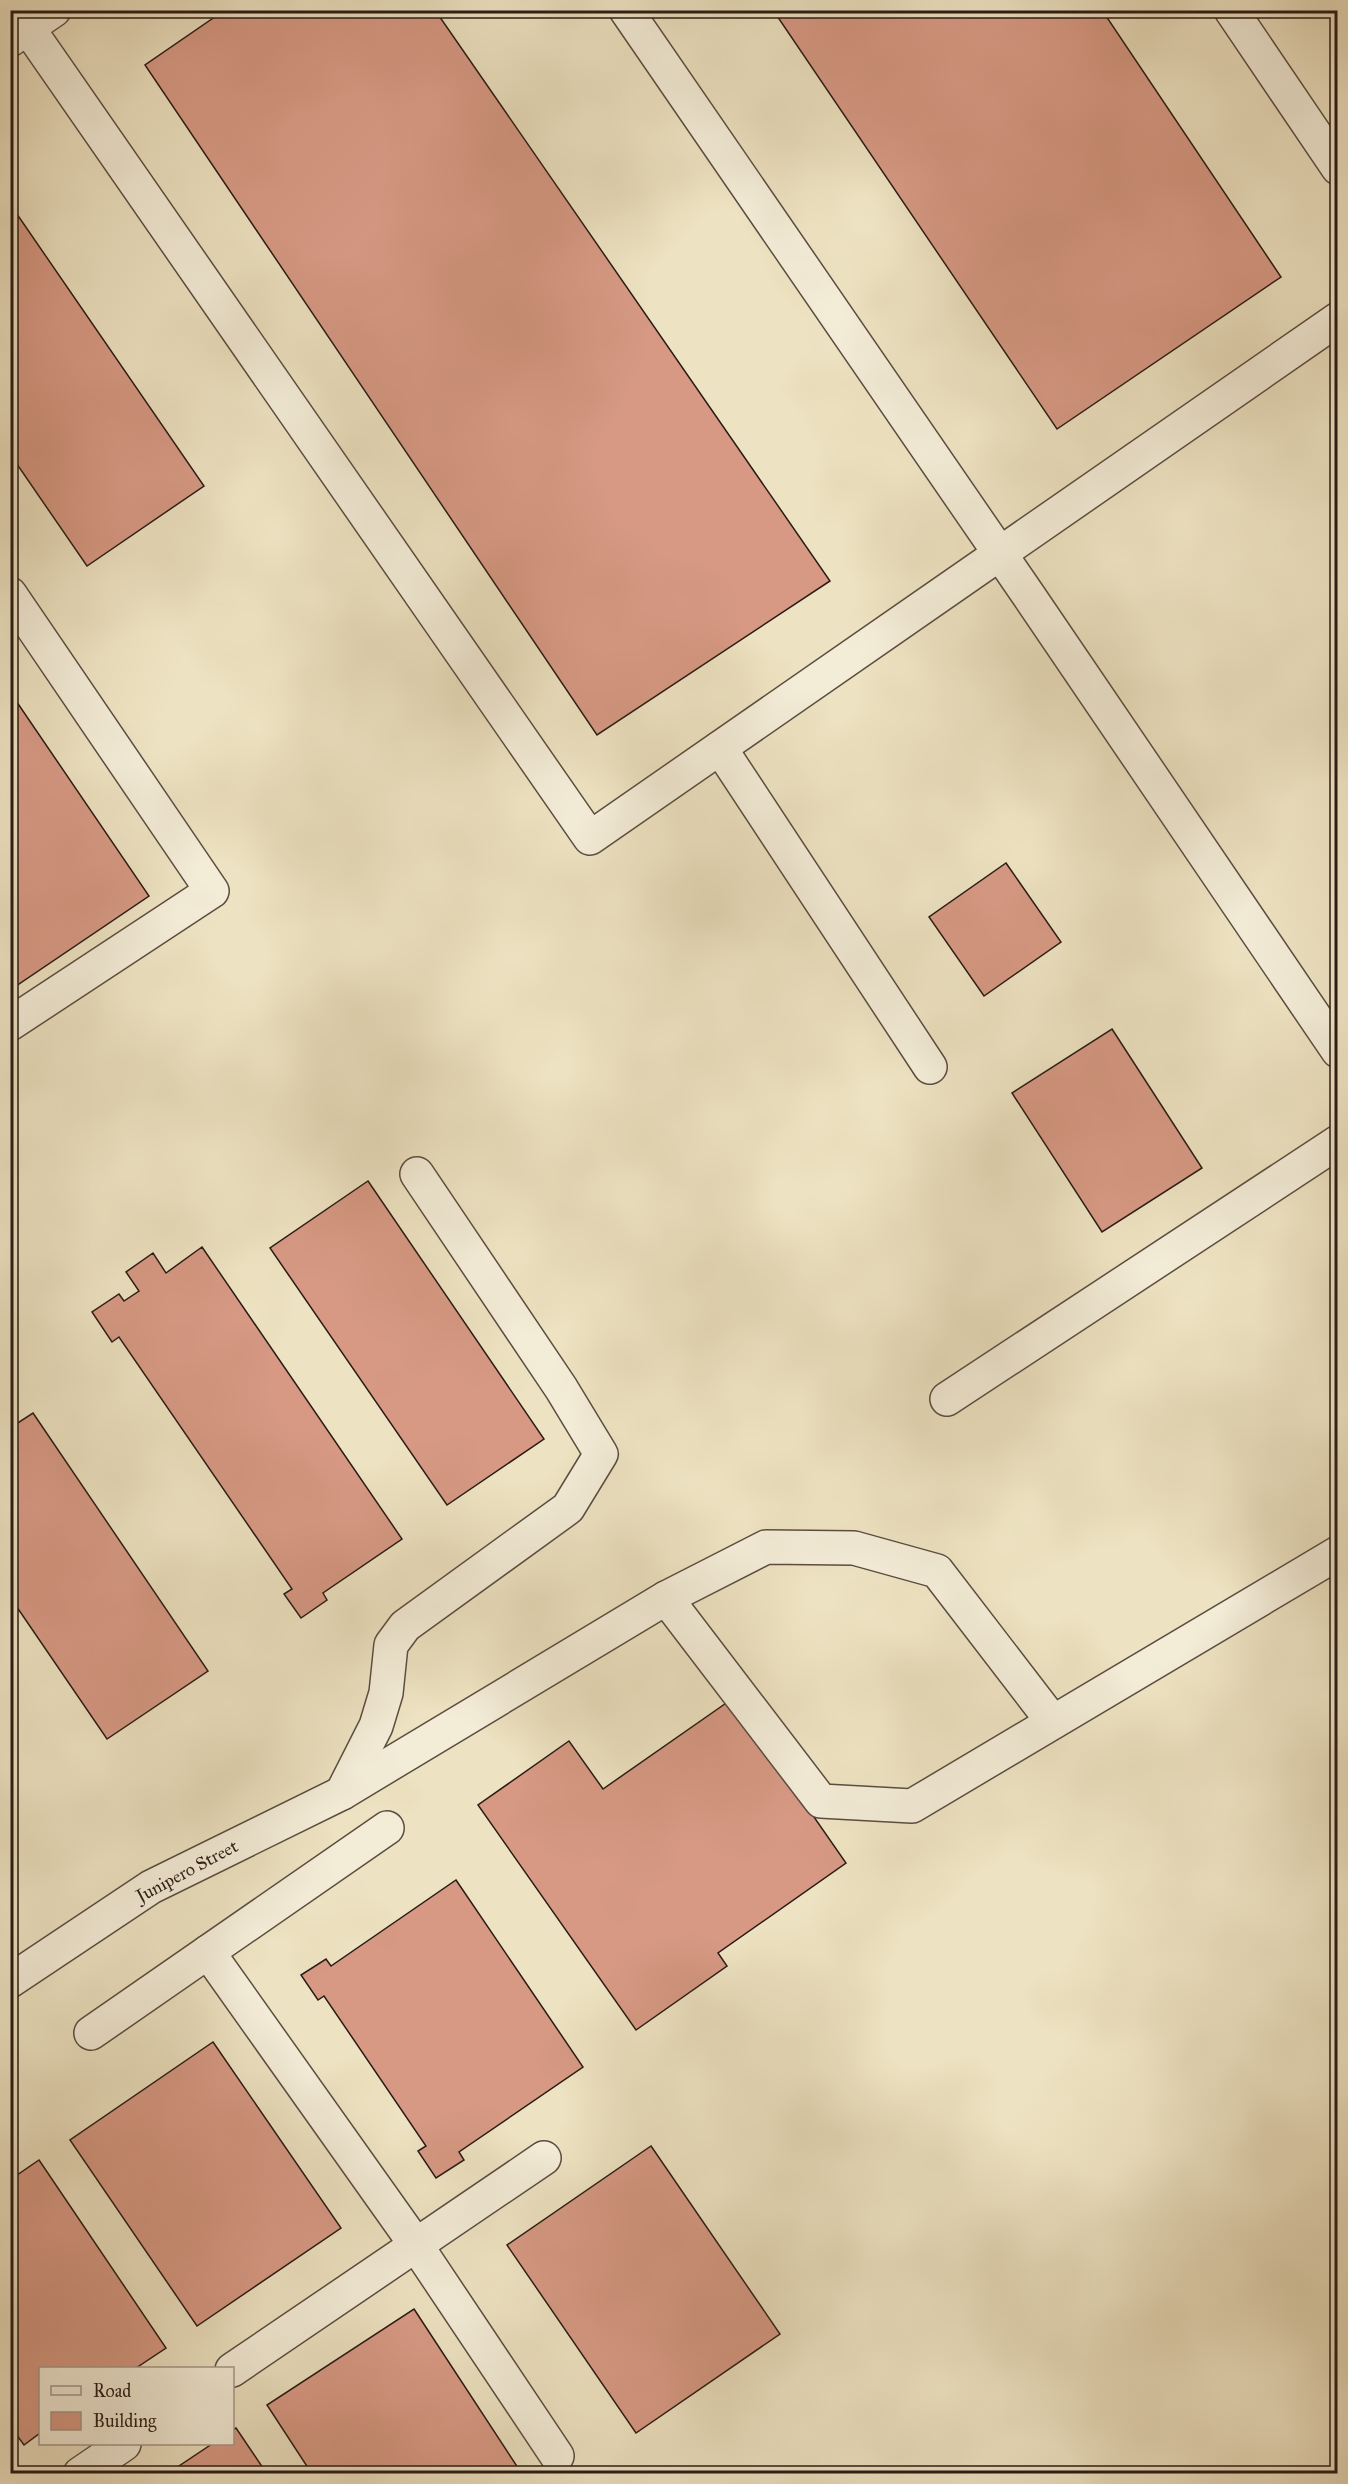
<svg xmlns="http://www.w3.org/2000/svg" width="1348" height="2484" viewBox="0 0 1348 2484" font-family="'IM FELL Great Primer',serif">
<rect width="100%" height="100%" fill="#ede2c1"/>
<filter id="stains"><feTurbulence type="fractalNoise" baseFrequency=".00333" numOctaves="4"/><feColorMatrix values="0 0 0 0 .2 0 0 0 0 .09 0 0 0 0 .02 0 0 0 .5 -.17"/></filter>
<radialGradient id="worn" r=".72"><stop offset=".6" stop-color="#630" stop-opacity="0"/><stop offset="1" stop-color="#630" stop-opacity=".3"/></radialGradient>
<!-- building -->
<g fill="#d79984" stroke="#2a1b16" stroke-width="1.5">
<polygon points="225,10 435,10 830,581 597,735 145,65"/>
<polygon points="773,10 1102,10 1281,277 1057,429"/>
<polygon points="10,204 204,486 87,566 10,454"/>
<polygon points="10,692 149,896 10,990"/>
<polygon points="1006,863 1061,942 984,996 929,917"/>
<polygon points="1112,1029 1202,1168 1102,1232 1012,1093"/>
<polygon points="368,1181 544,1439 447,1505 270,1248"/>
<polygon points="202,1247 402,1539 323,1593 327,1600 301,1618 284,1594 292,1589 119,1337 112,1342 92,1312 119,1294 124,1301 139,1291 126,1272 153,1253 166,1273"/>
<polygon points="33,1413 208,1671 107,1739 10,1597 10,1428"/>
<polygon points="732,1699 846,1863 718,1953 727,1966 636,2030 478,1805 569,1741 603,1789"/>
<polygon points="456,1880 583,2067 459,2152 464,2160 436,2178 418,2151 426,2146 324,1996 318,2000 301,1975 326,1959 331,1966"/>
<polygon points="213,2042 341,2228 197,2326 70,2140"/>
<polygon points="651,2146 780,2334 636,2433 507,2245"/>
<polygon points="39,2160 166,2348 136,2368 40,2368 40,2433 24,2445 10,2426 10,2180"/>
<polygon points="414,2309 522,2474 312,2474 267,2405"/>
<polygon points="236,2428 267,2474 167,2474 212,2444 232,2444 232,2430"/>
</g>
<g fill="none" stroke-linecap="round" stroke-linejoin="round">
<defs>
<g id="minor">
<polyline points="626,10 1029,596 1338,1051"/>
<polyline points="1231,10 1338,168"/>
<polyline points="28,28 590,838 1338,319"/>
<polyline points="10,40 54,10"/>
<polyline points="10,594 212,891 10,1024"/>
<polyline points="720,748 930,1067"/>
<polyline points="947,1399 1338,1142"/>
<polyline points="666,1598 821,1801 912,1806 1338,1553"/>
<polyline points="342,1793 376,1726 386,1693 391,1645 405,1626 568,1508 601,1454 561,1388 417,1174"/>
<polyline points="208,1952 416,2245 557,2456"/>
<polyline points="10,1981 151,1887 342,1793 666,1598 766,1547 854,1548 937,1571 1053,1722"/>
<polyline points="91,2033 387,1828"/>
<polyline points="232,2370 544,2158"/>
<polyline points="80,2474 124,2444"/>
</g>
</defs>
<!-- minor casing -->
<use href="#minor" stroke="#5b4d41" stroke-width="36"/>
<!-- minor -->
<use href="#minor" stroke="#f3ecd7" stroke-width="33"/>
</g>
<g text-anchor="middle" stroke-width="6" stroke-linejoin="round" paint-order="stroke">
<!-- street labels -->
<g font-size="18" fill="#2a1b16" stroke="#f3ecd7">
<text transform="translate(187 1871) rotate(-28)" y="6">Junipero Street</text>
</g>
</g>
<!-- margin -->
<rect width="1348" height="2484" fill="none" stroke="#ede2c1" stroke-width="36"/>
<rect x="12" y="12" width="1324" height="2460" fill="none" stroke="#2a1b16" stroke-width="3"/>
<rect x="18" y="18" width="1312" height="2448" fill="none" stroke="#2a1b16" stroke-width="1.5"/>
<!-- legend -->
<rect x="39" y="2367" width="195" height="78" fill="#f3ecd7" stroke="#a3988a" stroke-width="1.5"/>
<rect x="51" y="2386" width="30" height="9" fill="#f3ecd7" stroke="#a3988a" stroke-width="1.5"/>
<text x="93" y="2397" font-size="18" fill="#2a1b16">Road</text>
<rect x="51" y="2412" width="30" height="18" fill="#d79984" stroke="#a3988a" stroke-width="1.5"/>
<text x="93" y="2427" font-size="18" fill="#2a1b16">Building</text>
<rect width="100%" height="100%" filter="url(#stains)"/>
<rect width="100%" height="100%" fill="url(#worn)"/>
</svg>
